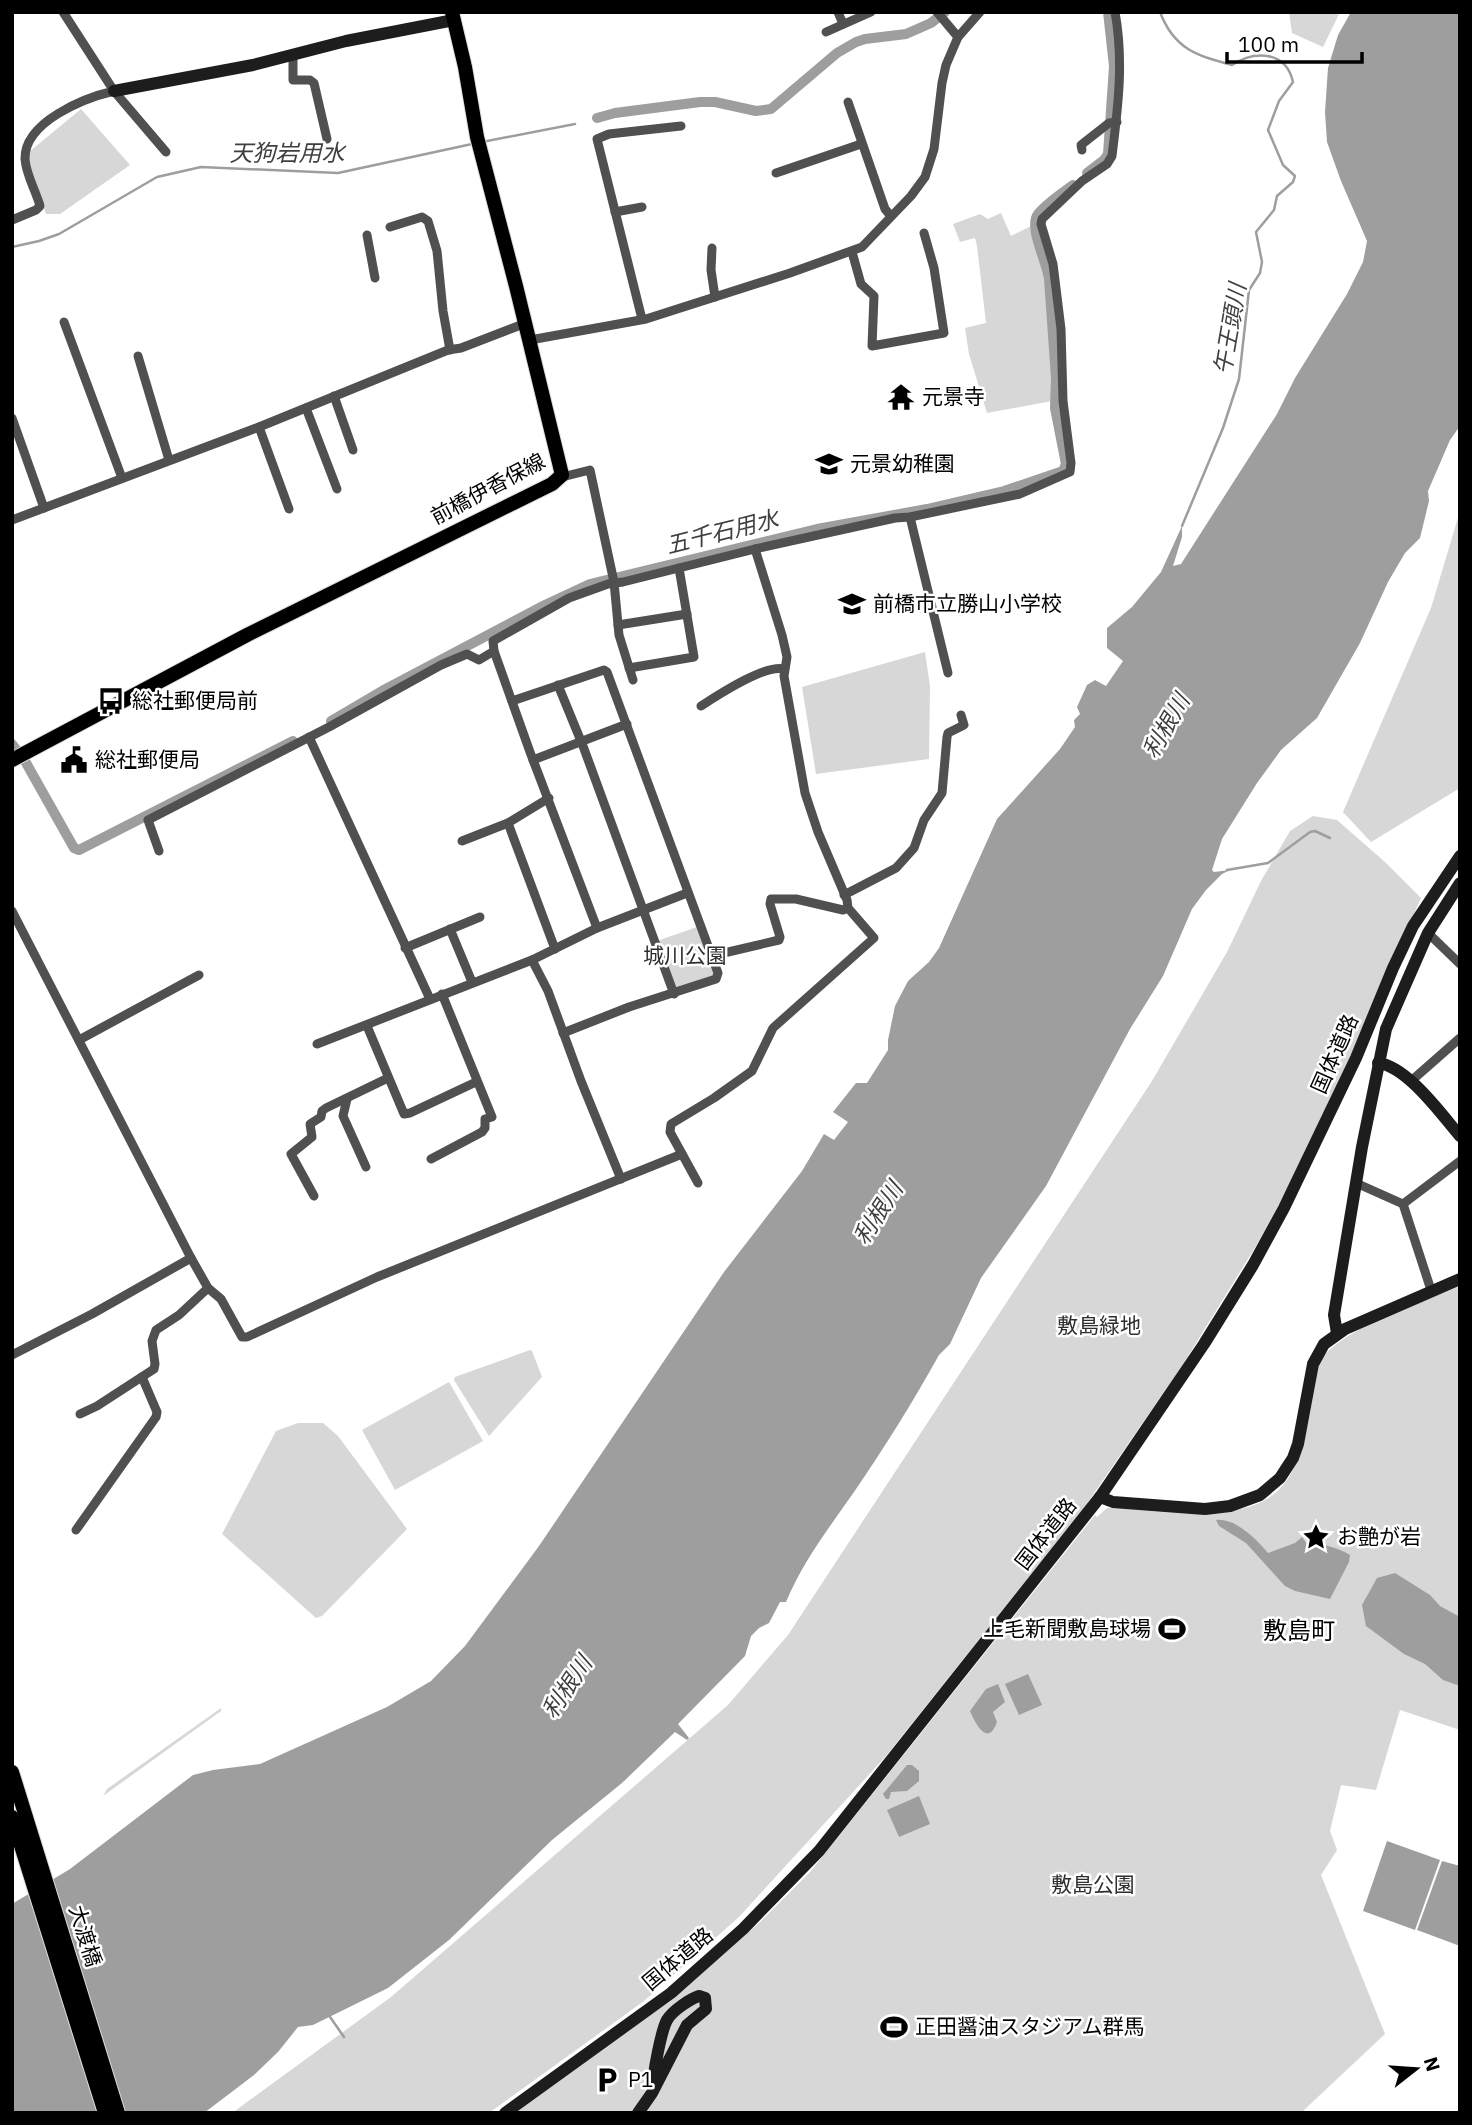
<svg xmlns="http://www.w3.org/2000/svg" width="1472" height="2125" viewBox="0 0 1472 2125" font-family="'IBM Plex Sans','Noto Sans JP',sans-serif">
<rect width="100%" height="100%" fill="#fff"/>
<!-- green -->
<g fill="#d7d7d7">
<polygon points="1289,12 1340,12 1323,47 1292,33"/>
<polygon points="81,109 130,165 60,214 46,214 29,168 29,152"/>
<polygon points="1001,213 1011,236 1031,226 1046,267 1054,383 1052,401 987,413 969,354 965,328 986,323 977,246 975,238 960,242 953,224 980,214 988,219"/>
<polygon points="1460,511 1460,788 1371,842 1343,812 1431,608"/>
<polygon points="925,652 930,686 929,759 816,774 802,687"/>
<polygon points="1313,816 1337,820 1385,862 1421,898 1353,1051 1290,1184 1256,1246 1180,1369 1083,1509 886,1756 739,1917 644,2001 489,2113 232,2113 391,1997 728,1705 788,1635 1152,1081 1227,952 1261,881 1290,831"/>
<polygon points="697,927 714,971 712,976 678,988 673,985 657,941"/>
<path d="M 1460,1286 L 1460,1730 L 1400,1710 L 1376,1790 L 1341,1785 L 1330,1831 L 1337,1850 L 1321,1875 L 1385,2034 L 1303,2111 L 514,2113 L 702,1973 L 760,1922 L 811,1871 L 1095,1515 L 1097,1517 L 1107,1508 C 1125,1508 1143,1508 1161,1510 C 1208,1513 1271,1521 1294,1467 C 1309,1435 1312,1397 1319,1363 C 1337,1330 1423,1302 1460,1286 Z"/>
<polygon points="530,1350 532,1351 542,1377 489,1436 454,1380 455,1377"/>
<polygon points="449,1382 483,1441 395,1490 362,1430"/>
<polygon points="298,1423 323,1423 338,1436 407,1529 322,1616 316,1618 222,1534 276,1431"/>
<polygon points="221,1708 221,1711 103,1796 107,1789"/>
</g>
<!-- water -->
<g fill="#9e9e9e">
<path d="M 1351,12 L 1460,12 L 1460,426 L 1450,440 L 1428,491 L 1429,501 L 1420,538 L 1405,553 L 1388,582 L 1360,643 L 1317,718 L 1281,750 L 1257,783 L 1222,839 L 1212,870 L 1214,872 L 1230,870 L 1222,874 L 1206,890 L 1192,909 L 1163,976 L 1130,1029 L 1046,1186 L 981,1278 L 950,1344 L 939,1355 C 913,1402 884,1448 854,1492 C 829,1528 803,1561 786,1602 L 780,1602 L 769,1623 L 759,1628 L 751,1636 L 745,1656 L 678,1724 L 689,1738 L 687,1740 L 675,1732 L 622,1783 L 552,1840 L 449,1940 L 388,1988 L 313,2025 L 298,2027 L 278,2052 L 254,2075 L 204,2113 L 12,2113 L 12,1904 L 70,1869 L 193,1775 L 213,1770 L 260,1764 L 387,1707 L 431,1681 L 465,1646 L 539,1546 L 724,1272 L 802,1171 L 824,1134 L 834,1140 L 848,1122 L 833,1112 L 856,1083 L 867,1083 L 888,1050 L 888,1040 L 895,1006 L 908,981 L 929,962 L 939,948 L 997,819 L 1060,749 L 1075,727 L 1074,720 L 1080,714 L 1077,707 L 1087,685 L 1095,680 L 1106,686 L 1123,661 L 1107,648 L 1107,628 L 1132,607 L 1161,572 L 1182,526 L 1182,537 L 1173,566 L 1181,564 L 1277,414 L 1295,378 L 1347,294 L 1363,262 L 1367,241 L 1341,181 L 1327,142 L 1325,112 L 1328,68 L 1338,35 Z"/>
<path d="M 1216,1520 C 1236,1518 1256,1539 1268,1553 L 1295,1543 L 1302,1537 L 1307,1544 C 1322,1543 1338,1548 1350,1555 L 1349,1562 L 1330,1599 L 1295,1591 L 1285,1586 L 1246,1543 L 1219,1526 Z"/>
<polygon points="1395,1573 1430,1595 1440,1606 1460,1617 1460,1686 1443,1680 1425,1664 1404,1654 1366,1626 1362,1605 1377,1578"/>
<polygon points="1028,1674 1042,1705 1019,1715 1005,1684"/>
<path d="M 998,1684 L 1005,1702 L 993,1712 L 997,1722 C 988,1748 975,1723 970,1711 L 986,1689 Z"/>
<polygon points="907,1765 912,1765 919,1771 919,1781 907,1791 891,1792 889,1799 886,1799 883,1794"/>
<polygon points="919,1796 930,1824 899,1837 887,1810"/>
<polygon points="1387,1841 1440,1860 1415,1930 1363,1911"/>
<polygon points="1442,1861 1460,1866 1460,1946 1417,1930"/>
</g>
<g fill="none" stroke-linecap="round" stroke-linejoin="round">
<!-- stream -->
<g stroke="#9e9e9e" stroke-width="2.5">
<path d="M 1160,12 C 1174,49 1197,56 1232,65 C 1255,50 1286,51 1293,82 L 1279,101 L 1268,130 L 1283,165 L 1295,176 L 1293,182 L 1277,196 L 1274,210 L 1256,232 L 1262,262 L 1260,273 L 1249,290 L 1239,379 L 1223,428 L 1182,526"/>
<polyline points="482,142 575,124"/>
<polyline points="12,247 39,241 59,234 157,177 201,167 338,173 472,144"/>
<polyline points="1227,870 1268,863 1310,832 1315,831 1330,838"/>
<polyline points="328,2014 344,2037"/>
</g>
<!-- canal -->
<g stroke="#9e9e9e" stroke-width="10">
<polyline points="597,118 615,113 700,102 715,102 756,111 771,109 837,53 856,42 865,39 906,34 931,23 945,12"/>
<polyline points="1087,173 1104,160 1108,154 1114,66 1108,12"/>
<path d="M 331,721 L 382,691 L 545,605 L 590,584 L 817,529 L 927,509 L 1004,491 L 1063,471 L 1066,464 L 1055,408 L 1056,378 L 1049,279 C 1047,262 1028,227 1038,214 C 1047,203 1061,194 1073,185"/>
<polyline points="12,744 25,761 74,848 79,850 293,741"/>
</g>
<defs>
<g id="primary">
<polyline points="12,760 247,635 552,484 562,475 516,286 477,137 465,67 452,12"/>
<polyline points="12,1772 118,2113"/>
<polyline points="12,1817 105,2113"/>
</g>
</defs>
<!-- primary casing -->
<use href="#primary" stroke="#dbdbdb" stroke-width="16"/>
<!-- street -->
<g stroke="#505050" stroke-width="9">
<polyline points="63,12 114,91 166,152"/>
<polyline points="838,12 843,24"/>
<polyline points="937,12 958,37"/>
<polyline points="826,32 871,12"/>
<polyline points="293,54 293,80 310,80 314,83 327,139"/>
<polyline points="848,102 885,209 891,216"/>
<polyline points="1082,150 1081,145 1109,123 1117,122"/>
<polyline points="776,173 861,144"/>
<polyline points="615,212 642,207"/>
<path d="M 12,220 L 36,210 L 40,206 C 36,191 26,175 25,159 C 24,122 84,98 114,91"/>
<polyline points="390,227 422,217 428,221 437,251 443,311 450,350"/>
<polyline points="367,235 375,278"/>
<polyline points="712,248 711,270 715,297"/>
<polyline points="852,252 861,284 874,296 872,346 944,333 934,268 924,233"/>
<polyline points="642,319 597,139 609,134 681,126"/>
<polyline points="64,322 122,478"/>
<polyline points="530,340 646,319 790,273 862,247 911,196 925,177 934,149 942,83 946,65 958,37 980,12"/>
<polyline points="138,356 169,460"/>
<polyline points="334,396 353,450"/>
<polyline points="306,408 337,489"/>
<polyline points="12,418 44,508"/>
<polyline points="259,427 289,509"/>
<polyline points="562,475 566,476 590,470 614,582 619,635 633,680"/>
<polyline points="910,517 948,673"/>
<polyline points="12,520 259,427 448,350 461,348 526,323"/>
<polyline points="618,625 687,614"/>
<polyline points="629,668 694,657 679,568"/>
<polyline points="558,685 583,746 674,994"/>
<polyline points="512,701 604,670 607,672 718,973 716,979 629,1007 563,1033"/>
<path d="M 701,706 C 718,695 765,664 784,669"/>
<polyline points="309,737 430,999"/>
<polyline points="533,760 627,724"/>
<polyline points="549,798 508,823 555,949"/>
<polyline points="462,841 508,823"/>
<polyline points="159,851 148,820 329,727 441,665 467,654 479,660 494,651"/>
<polyline points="844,895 896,868 914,848 924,820 942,793 947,737 948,733 964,725 961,715"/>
<polyline points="12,911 191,1258 208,1288 221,1299 242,1337 247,1337 377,1277 682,1154"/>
<path d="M 597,928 L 530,752 L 494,651 L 493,641 L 569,598 L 608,584 L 623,582 L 755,549 L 895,518 L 910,517 L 1020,494 L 1070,472 L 1071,463 L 1063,401 L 1061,329 L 1053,264 L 1041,224 L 1042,219 L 1082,181 L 1107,164 L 1112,156 C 1118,107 1124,61 1115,12"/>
<polyline points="450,929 472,982"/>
<polyline points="1428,933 1460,964"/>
<polyline points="405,948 480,917"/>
<polyline points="711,956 779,940 780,937 770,904 771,899 796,899 843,910 848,908"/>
<polyline points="532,960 548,991 581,1081 621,1179"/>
<polyline points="367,1026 404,1114 410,1113 476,1082"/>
<polyline points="79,1040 199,975"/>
<polyline points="317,1044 532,960 597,928 687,893"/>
<polyline points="1410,1082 1460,1038"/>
<polyline points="347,1099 343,1116 366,1167"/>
<polyline points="431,1159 482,1132 485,1128 485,1119 492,1117 442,994"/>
<polyline points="698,1183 670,1132 671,1124 714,1098 752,1071 773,1028 874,938 848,908 847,900 818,832 805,793 784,676 787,657 782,635 755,549"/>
<polyline points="1356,1183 1403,1204 1431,1290"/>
<polyline points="314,1196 291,1154 312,1137 310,1124 321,1117 322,1111 326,1108 388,1078"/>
<polyline points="1403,1204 1460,1161"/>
<polyline points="12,1355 92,1314 191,1258"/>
<polyline points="80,1414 97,1406 154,1369 155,1364 152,1341 156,1330 179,1315 208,1288"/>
<polyline points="76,1530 156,1417 157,1412 142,1377"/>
</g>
<!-- secondary -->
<g stroke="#1d1d1d" stroke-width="12">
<polyline points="114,91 253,65 346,41 454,20"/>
<path d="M 1378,1063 C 1407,1066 1442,1115 1460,1136"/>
<polyline points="1337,1333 1334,1315 1362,1147 1386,1029 1428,933 1460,883"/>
<polyline points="1100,1497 1113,1502 1205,1509 1230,1506 1260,1495 1280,1478 1293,1458 1298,1444 1313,1364 1324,1344 1345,1329 1460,1279"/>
<polyline points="505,2113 671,1993 743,1929 819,1851 1100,1497 1204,1344 1253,1265 1284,1208 1356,1058 1393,968 1413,926 1460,856"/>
<path d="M 638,2113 L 652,2093 L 687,2025 L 706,2009 L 705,1998 L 699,1996 C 690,1999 672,2011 667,2020 C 661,2031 653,2074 653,2087"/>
</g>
<!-- primary -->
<use href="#primary" stroke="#000" stroke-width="14"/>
</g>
<!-- icons -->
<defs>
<symbol id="temple-bare" viewBox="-9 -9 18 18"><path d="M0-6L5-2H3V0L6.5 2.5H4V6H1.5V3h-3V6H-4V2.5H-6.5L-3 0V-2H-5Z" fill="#000" stroke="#fff" stroke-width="2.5" paint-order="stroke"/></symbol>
<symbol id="school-bare" viewBox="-9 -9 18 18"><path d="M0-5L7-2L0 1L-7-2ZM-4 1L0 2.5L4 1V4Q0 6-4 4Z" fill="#000" stroke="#fff" stroke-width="2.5" paint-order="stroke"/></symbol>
<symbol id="bus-bare" viewBox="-9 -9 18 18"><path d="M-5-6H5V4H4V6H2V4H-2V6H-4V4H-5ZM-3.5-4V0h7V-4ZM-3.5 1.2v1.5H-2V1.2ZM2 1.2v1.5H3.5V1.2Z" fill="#000" stroke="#fff" stroke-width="2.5" paint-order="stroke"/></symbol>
<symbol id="civic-bare" viewBox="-9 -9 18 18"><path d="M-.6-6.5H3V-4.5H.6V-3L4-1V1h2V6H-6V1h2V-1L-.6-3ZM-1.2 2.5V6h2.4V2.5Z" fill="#000" stroke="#fff" stroke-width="2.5" paint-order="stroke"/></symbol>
<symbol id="sight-bare" viewBox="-9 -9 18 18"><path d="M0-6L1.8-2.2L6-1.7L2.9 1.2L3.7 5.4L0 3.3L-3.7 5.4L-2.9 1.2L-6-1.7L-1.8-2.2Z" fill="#000" stroke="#fff" stroke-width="2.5" paint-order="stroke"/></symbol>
<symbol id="stadium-bare" viewBox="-9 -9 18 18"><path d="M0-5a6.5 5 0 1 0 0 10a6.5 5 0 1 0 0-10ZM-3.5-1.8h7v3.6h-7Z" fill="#000" stroke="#fff" stroke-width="2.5" paint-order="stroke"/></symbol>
<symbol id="parking-bare" viewBox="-9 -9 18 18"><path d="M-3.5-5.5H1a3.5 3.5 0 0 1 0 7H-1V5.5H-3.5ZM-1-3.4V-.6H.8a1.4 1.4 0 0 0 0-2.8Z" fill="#000" stroke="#fff" stroke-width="2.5" paint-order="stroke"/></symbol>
</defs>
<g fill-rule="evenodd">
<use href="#temple-bare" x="882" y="378" width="38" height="38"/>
<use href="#school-bare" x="810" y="445" width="38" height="38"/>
<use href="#school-bare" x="833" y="585" width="38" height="38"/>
<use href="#bus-bare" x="92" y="682" width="38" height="38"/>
<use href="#civic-bare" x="55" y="741" width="38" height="38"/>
<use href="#sight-bare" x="1297" y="1518" width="38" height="38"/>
<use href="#stadium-bare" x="1153" y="1610" width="38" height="38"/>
<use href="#stadium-bare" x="875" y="2008" width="38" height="38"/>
<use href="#parking-bare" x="588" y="2061" width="38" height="38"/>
</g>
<g text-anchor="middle" stroke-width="5" stroke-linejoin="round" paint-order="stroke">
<!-- poi labels -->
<g font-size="21" fill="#000" stroke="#fff" text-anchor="start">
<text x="922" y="404">元景寺</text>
<text x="850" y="471">元景幼稚園</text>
<text x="873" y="611">前橋市立勝山小学校</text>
<text x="132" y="708">総社郵便局前</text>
<text x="95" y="767">総社郵便局</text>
<text x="1337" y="1544">お艶が岩</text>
<text x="1151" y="1636" text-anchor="end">上毛新聞敷島球場</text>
<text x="915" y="2034">正田醤油スタジアム群馬</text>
<text x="628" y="2087">P1</text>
</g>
<!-- street labels -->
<g font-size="21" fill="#000" stroke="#fff">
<text transform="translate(488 489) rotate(-28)" y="7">前橋伊香保線</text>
<text transform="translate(1335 1054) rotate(-66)" y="7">国体道路</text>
<text transform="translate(1046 1534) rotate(-52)" y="7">国体道路</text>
<text transform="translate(85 1936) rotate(73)" y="7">大渡橋</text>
<text transform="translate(678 1959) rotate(-40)" y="7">国体道路</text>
</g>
<!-- park labels -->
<g font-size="21" fill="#2e2e2e" stroke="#fff">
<text x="685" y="963">城川公園</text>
<text x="1099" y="1333">敷島緑地</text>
<text x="1093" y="1892">敷島公園</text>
</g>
<!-- water labels -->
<g font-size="23" font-style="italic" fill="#3f3f3f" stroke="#fff">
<text x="287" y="161">天狗岩用水</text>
<text transform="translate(1230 329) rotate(-80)" y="8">午王頭川</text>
<text transform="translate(722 532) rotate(-14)" y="8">五千石用水</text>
<text transform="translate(1166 726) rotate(-60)" y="8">利根川</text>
<text transform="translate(878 1213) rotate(-57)" y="8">利根川</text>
<text transform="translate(567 1687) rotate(-56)" y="8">利根川</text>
</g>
<!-- quarter labels -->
<g font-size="24" fill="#000" stroke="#fff">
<text x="1299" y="1639">敷島町</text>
</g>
</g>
<!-- border -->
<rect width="1472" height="2125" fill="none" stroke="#000000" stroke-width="28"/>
<!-- north arrow -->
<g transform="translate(1416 2069) rotate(73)" stroke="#ffffff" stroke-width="5" paint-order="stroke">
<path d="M0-5L12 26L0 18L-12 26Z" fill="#000000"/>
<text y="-10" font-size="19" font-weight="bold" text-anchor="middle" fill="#000000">N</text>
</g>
<!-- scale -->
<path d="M1227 52v10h135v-10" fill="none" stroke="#000000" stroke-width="3.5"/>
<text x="1238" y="52" font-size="21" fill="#000000" stroke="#ffffff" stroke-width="5" paint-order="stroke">100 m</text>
</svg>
